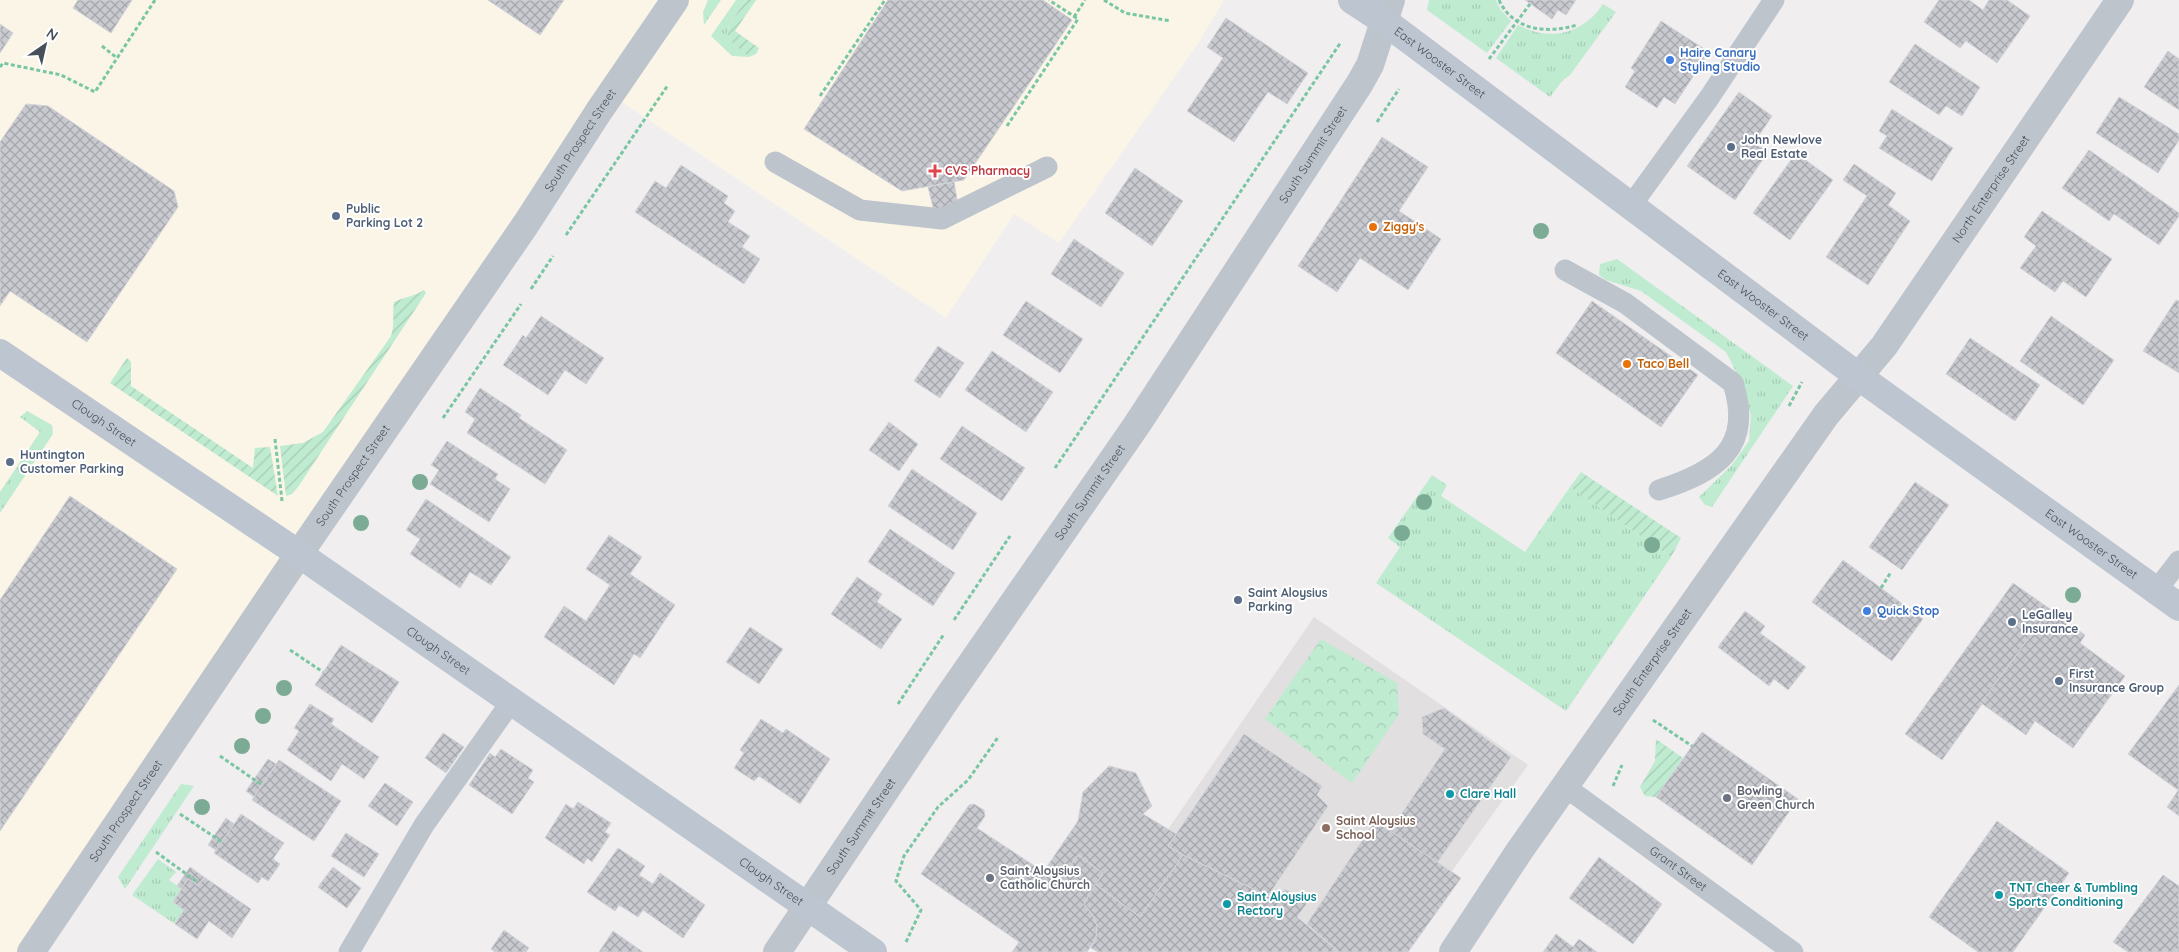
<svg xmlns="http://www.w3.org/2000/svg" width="2179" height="952" viewBox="0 0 2179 952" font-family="Quicksand,sans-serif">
<defs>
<pattern id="grass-tufts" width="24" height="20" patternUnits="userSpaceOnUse" patternTransform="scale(1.25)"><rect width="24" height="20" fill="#bfebd1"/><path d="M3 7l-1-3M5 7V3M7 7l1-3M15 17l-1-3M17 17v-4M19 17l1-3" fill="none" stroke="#a6cbb6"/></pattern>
<pattern id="forest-crowns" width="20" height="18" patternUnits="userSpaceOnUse" patternTransform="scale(1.25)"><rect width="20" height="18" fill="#bfebd1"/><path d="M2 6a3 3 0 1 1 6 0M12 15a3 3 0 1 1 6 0" fill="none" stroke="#a6cbb6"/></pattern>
<pattern id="garden-furrows" width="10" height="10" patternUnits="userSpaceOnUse" patternTransform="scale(1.25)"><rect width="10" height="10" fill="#bfebd1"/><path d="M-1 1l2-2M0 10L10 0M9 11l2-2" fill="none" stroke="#a6cbb6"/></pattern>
<pattern id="building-cross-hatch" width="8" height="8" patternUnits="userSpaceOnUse" patternTransform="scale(1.25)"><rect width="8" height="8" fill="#c8cad0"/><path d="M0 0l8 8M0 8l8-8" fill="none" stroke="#a4a6ac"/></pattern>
</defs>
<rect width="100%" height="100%" fill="#f0eeee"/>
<!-- commercial -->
<polygon fill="#faf5e7" points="0,0 1224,0 1199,42 1059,243 1014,214 946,318 611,95 31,952 0,952"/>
<!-- education -->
<polygon fill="#e1dfdf" points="1314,617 1528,765 1394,952 1217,952 1127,889"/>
<!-- grass -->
<g fill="url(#grass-tufts)">
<polygon points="708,0 721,0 704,25 703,12"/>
<polygon points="736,0 745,0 729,25 727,37 749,57 732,56 711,36"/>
<polygon points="1429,0 1496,0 1500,9 1511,21 1487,53 1427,10"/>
<path d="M 1603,4 L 1616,12 L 1570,75 L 1563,80 L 1550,97 L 1496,58 L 1518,25 C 1550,42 1583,34 1603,4 Z"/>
<polygon points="1617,259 1793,386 1712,507 1705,505 1699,497 1732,465 1749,441 1751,415 1735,370 1726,352 1641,291 1606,280 1599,275 1600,264"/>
<polygon points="27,411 52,425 53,434 0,513 0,492 40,432 20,417"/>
<polygon points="1432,475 1447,485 1441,496 1525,552 1570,487 1671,557 1566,711 1376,583 1400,547 1388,538"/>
<polygon points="181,784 194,786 125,889 118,877"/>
<polygon points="158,859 176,872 169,880 182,889 173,902 184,910 175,924 132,895"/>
</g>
<!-- forest -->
<polygon fill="url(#forest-crowns)" points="1321,639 1397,683 1399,714 1352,783 1265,719"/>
<!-- garden -->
<g fill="url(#garden-furrows)">
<polygon points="745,0 756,0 735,31 759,48 756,54 749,57 727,38 729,25"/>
<path d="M 424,290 L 426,293 L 298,487 L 292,494 L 286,496 L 280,446 L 303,443 L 323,432 L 391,336 C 395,325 392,314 394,302 C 405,297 415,296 424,290 Z"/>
<polygon points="127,358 131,362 131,386 253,468 255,448 270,447 278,496 110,383"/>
<polygon points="1581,472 1681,538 1671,557 1570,487"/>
<polygon points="1656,739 1683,758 1656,797 1645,796 1640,787 1655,761"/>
</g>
<!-- building -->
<g fill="url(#building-cross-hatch)" stroke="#d2d4d9">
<polygon points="78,0 132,0 111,33 73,8"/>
<polygon points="488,0 564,0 540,35"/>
<polygon points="888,0 1043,0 1072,20 964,180 902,191 804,129"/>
<polygon points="1525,0 1576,0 1566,15 1558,10 1552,19"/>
<polygon points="1939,0 1969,0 1983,10 1989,0 2007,0 2030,16 1997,63 1966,41 1960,48 1924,22"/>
<polygon points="1226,18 1308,73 1287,104 1268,92 1234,142 1187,111 1223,58 1207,47"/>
<polygon points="1661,21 1709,52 1675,104 1664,97 1657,108 1625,87 1635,71 1631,68"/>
<polygon points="0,24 13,33 0,53"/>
<polygon points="1915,44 1980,87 1962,116 1946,106 1939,115 1889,82"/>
<polygon points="2168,51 2179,59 2179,110 2144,87"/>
<polygon points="1739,92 1772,116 1754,143 1768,152 1735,200 1687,166"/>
<polygon points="2119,97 2179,134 2179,140 2158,173 2096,133"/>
<polygon points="26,104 48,106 174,191 178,207 87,342 10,291 0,306 0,142"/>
<polygon points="1892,109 1953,148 1932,181 1879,148 1887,136 1879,131"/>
<polygon points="1382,137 1428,167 1399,211 1441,239 1408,290 1360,258 1337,292 1298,266"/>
<polygon points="2089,150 2179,213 2179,216 2159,245 2114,214 2109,221 2062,188"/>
<polygon points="1796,153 1833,180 1790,240 1753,213"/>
<polygon points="1854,164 1896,193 1888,205 1910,221 1868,285 1826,257 1867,196 1843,180"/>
<polygon points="681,165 728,196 724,203 735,211 728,222 750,236 742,247 760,259 744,284 635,212 655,181 666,188"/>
<polygon points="1135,168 1183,201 1152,246 1105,213"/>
<polygon points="954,182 958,205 934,211 928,187"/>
<polygon points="2042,211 2112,259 2086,297 2063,281 2055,292 2020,268 2036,246 2024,237"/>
<polygon points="1074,239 1124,273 1101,307 1051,274"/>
<polygon points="2176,300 2179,301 2179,373 2143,351"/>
<polygon points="1026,301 1083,339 1060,373 1003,335"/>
<polygon points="1592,301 1698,375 1661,427 1556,353"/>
<polygon points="541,316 604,358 586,384 565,370 548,395 503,365 523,335 526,338"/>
<polygon points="2051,316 2114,360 2083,405 2020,361"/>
<polygon points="1970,338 2040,385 2015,421 1946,374"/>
<polygon points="938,346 964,363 940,398 914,381"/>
<polygon points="992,351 1053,392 1026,432 965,390"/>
<polygon points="480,388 521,415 519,418 567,450 545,484 467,433 475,419 465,412"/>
<polygon points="889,422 918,444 899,471 869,450"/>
<polygon points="962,426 1025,468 1002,501 940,459"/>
<polygon points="447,441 498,474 495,479 510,489 489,522 430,484 439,470 431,465"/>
<polygon points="912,469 977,513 953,550 888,506"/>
<polygon points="1915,482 1949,505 1902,570 1869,547"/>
<polygon points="70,496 177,569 0,831 0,600"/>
<polygon points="426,499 511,557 491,585 470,572 460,588 410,554 420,539 406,530"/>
<polygon points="890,529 955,573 933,606 868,562"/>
<polygon points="609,535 642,557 630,574 675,605 640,658 634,654 614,685 544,637 564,606 586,621 610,585 586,569"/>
<polygon points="1843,560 1923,619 1892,661 1812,602"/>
<polygon points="857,577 882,594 877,602 902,619 881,649 831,614"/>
<polygon points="2013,583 2050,609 1942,760 1905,734"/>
<polygon points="2050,609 2085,635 2080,643 2125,676 2073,748 2035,721 2026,735 1981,703"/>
<polygon points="1745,611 1765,626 1760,633 1806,667 1788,690 1774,679 1769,686 1718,647"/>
<polygon points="750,627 783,649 759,684 726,662"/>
<polygon points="341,645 399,682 372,723 315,685"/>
<polygon points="2179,685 2179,789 2178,790 2128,754"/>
<polygon points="310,704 334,719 331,724 379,757 364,779 342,764 331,781 287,750 299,731 294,728"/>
<polygon points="1444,708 1511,757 1437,863 1390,831 1445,749 1423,734 1422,717"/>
<polygon points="761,719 783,733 786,729 830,759 800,804 759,776 754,781 734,768 744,753 740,750"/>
<polygon points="1702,732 1798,799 1752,865 1656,797"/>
<polygon points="443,733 464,747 446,773 425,758"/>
<polygon points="1244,734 1322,786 1317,795 1328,806 1268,896 1183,855 1168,846"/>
<polygon points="501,749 533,770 528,778 534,782 512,814 469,785 490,753 495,757"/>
<polygon points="268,759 276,764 254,797 246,791"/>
<polygon points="279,760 341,801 314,841 252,800"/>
<polygon points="1109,766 1136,773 1152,806 1143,814 1176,834 1168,846 1183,855 1140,917 1095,884 1103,873 1078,855 1059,882 1044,871 1078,821 1083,792"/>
<polygon points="385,783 413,802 397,826 368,806"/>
<polygon points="2179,789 2179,816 2167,807"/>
<polygon points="578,802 611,823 605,832 610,835 592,862 587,858 584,864 545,838 566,804 573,809"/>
<polygon points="974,804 984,810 985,816 977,828 1059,882 1078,855 1103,873 1084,904 1093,915 1097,926 1096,938 1087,952 1012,952 1019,942 921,874 969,805"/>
<polygon points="241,814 284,843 273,859 280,864 268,881 262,877 258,883 214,853"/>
<polygon points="226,818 234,824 216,850 208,845"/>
<polygon points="1375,821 1461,878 1408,952 1339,952 1307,924"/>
<polygon points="1997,821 2069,873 2013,952 1978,952 1929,917"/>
<polygon points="346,833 379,854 364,877 331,856"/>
<polygon points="618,848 645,866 639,875 653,884 660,873 705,905 683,938 643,910 638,917 619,905 615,911 587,892"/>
<polygon points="1183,855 1268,896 1275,902 1285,889 1307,903 1297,917 1339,952 1098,952 1091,948 1096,938 1097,926 1093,915 1084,904 1095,884 1140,917"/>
<polygon points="1599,857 1662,904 1633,944 1569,898"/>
<polygon points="190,867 204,877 198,886 188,879 182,889 177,886"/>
<polygon points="333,867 361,888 347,908 318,887"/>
<polygon points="2163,875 2179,886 2179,952 2128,952 2113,942"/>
<polygon points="204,877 251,909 232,938 209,921 197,939 175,924 184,910 173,902 188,879 198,886"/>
<polygon points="504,930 529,948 526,952 495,952 491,949"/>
<polygon points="613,931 643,952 599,952"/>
<polygon points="1556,934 1573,947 1579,939 1597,952 1543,952"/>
</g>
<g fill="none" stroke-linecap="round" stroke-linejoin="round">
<!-- path -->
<g stroke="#79c6a3" stroke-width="3" stroke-dasharray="4 2.5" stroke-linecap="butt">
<polyline points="1104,0 1125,13 1171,21"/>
<path d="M 1499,0 C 1513,31 1548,34 1577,25"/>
<polyline points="1074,17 1085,0"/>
<polyline points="102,46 117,58"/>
<polyline points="1489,59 1530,4"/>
<polyline points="0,67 3,63 61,75 95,92 155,0"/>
<polyline points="820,96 885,0"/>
<polyline points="1377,122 1399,89"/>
<polyline points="1007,126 1078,19 1049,0"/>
<polyline points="566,235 668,85"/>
<polyline points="531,289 553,256"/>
<polyline points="1789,406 1802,382"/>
<polyline points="443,418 521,304"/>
<polyline points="275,439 282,501"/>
<polyline points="1055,468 1341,42"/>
<polyline points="1881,588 1891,572"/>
<polyline points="954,620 1010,536"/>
<polyline points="290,650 323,672"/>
<polyline points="898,704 944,634"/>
<polyline points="1653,720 1692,746"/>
<polyline points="220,756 262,785"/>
<polyline points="1613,786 1622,765"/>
<polyline points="180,814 222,842"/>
<polyline points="156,852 196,881 194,883"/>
<polyline points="906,942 921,910 896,881 904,856 938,807 968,780 999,736"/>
</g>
<!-- lane -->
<g stroke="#bdc4cc" stroke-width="21">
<polyline points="775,162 860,210 942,219 1047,167"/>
<polyline points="1630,207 1709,98 1774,0"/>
<path d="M 1565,270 L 1625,303 L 1733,383 C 1754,448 1716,472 1659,490"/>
<polyline points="2156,591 2179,561"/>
<path id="s1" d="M 1564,786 L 1793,952"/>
<polyline points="349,952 424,825 511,702"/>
</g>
<!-- street -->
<g stroke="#bdc4cc" stroke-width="28">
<path id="s2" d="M 31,952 L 299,554 L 526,224 L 599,111 L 675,0"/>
<path id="s3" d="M 777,952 L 946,700 L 1136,426 L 1360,83 L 1370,65 L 1391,0"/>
<path id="s4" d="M 1453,952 L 1520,850 L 1826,415 L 1884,346 L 2120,0"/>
</g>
<!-- secondary -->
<g stroke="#bcc5d0" stroke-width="28">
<path id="s5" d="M 1352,0 L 1384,21 L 1858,376 L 2179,607"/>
<path id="s6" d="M 0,353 L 299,554 L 873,952"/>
</g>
</g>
<!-- trees -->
<g fill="#7cab95">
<circle cx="1541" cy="231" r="8"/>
<circle cx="420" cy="482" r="8"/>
<circle cx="1424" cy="502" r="8"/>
<circle cx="361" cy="523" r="8"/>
<circle cx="1402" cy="533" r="8"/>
<circle cx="1652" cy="545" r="8"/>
<circle cx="2073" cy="595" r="8"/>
<circle cx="284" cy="688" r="8"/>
<circle cx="263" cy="716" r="8"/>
<circle cx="242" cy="746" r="8"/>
<circle cx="202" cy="807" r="8"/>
</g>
<!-- markers -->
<g fill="#3f7fe0" stroke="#fff" stroke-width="2">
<circle cx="1670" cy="60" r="5"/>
<circle cx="1867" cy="611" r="5"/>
</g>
<g fill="#5c6f8a" stroke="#fff" stroke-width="2">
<circle cx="1731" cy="147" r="5"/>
<circle cx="336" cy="216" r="5"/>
<circle cx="10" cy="462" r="5"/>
<circle cx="1238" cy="600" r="5"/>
<circle cx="2012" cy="622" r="5"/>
<circle cx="2059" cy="681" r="5"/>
</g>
<path fill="#e0444e" stroke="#fff" stroke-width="2" d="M932.5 163.5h5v5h5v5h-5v5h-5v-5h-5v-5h5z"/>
<g fill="#e8710a" stroke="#fff" stroke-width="2">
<circle cx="1373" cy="227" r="5"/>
<circle cx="1627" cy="364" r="5"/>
</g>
<g fill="#0f9aa8" stroke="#fff" stroke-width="2">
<circle cx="1450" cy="794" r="5"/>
<circle cx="1999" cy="895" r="5"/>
<circle cx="1227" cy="904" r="5"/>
</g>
<g fill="#6b7280" stroke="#fff" stroke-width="2">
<circle cx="1727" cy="798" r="5"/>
<circle cx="990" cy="878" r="5"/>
</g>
<circle fill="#8d6e63" stroke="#fff" stroke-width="2" cx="1326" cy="828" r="5"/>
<g text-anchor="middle" stroke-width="4" stroke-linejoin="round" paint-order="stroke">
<!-- shop labels -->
<g font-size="12" font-weight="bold" fill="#366cbe" stroke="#fff" text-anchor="start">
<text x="1680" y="57">Haire Canary<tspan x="1680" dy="14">Styling Studio</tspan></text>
<text x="1877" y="615">Quick Stop</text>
</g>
<!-- street labels -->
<g font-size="12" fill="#475059" stroke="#fff">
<text dy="4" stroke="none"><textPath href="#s5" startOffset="108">East Wooster Street</textPath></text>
<text dy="4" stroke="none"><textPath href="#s2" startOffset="980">South Prospect Street</textPath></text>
<text dy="4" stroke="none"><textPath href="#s3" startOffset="961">South Summit Street</textPath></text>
<text dy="4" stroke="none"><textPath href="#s4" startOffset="934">North Enterprise Street</textPath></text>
<text dy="4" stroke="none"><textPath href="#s5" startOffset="512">East Wooster Street</textPath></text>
<text dy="4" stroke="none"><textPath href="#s6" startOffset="125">Clough Street</textPath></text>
<text dy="4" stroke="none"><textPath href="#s2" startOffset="575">South Prospect Street</textPath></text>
<text dy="4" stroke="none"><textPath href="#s3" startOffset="556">South Summit Street</textPath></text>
<text dy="4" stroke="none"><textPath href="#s5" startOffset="918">East Wooster Street</textPath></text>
<text dy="4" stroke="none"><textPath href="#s6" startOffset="530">Clough Street</textPath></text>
<text dy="4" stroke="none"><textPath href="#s4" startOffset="352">South Enterprise Street</textPath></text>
<text dy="4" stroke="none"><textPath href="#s2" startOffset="170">South Prospect Street</textPath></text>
<text dy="4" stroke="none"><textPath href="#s3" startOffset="151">South Summit Street</textPath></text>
<text dy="4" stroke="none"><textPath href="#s1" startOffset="141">Grant Street</textPath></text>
<text dy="4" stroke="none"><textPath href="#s6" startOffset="935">Clough Street</textPath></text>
</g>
<!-- service labels -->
<g font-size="12" font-weight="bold" fill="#4e5e75" stroke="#fff" text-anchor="start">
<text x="1741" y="144">John Newlove<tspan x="1741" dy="14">Real Estate</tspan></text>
<text x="346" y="213">Public<tspan x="346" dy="14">Parking Lot 2</tspan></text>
<text x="20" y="459">Huntington<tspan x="20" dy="14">Customer Parking</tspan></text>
<text x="1248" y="597">Saint Aloysius<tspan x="1248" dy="14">Parking</tspan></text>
<text x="2022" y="619">LeGalley<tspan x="2022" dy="14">Insurance</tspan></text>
<text x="2069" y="678">First<tspan x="2069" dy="14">Insurance Group</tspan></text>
</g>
<!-- health labels -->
<g font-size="12" font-weight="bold" fill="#be3a42" stroke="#fff" text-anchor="start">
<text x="945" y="175">CVS Pharmacy</text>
</g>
<!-- food labels -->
<g font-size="12" font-weight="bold" fill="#c56008" stroke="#fff" text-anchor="start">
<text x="1383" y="231">Ziggy's</text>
<text x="1637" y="368">Taco Bell</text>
</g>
<!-- worship labels -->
<g font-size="12" font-weight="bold" fill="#5b616d" stroke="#fff" text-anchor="start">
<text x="1737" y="795">Bowling<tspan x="1737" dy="14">Green Church</tspan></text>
<text x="1000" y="875">Saint Aloysius<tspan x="1000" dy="14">Catholic Church</tspan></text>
</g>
<!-- culture labels -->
<g font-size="12" font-weight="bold" fill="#0d838f" stroke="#fff" text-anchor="start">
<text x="1460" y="798">Clare Hall</text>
<text x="2009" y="892">TNT Cheer &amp; Tumbling<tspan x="2009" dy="14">Sports Conditioning</tspan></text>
<text x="1237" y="901">Saint Aloysius<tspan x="1237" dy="14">Rectory</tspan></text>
</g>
<!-- education labels -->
<g font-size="12" font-weight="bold" fill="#785e54" stroke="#fff" text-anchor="start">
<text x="1336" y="825">Saint Aloysius<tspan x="1336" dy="14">School</tspan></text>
</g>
</g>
<!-- north arrow -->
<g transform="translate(45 45) rotate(34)" stroke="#ffffff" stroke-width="4" paint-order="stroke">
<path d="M0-4L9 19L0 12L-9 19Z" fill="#475059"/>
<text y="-8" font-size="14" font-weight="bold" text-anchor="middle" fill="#475059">N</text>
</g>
</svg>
